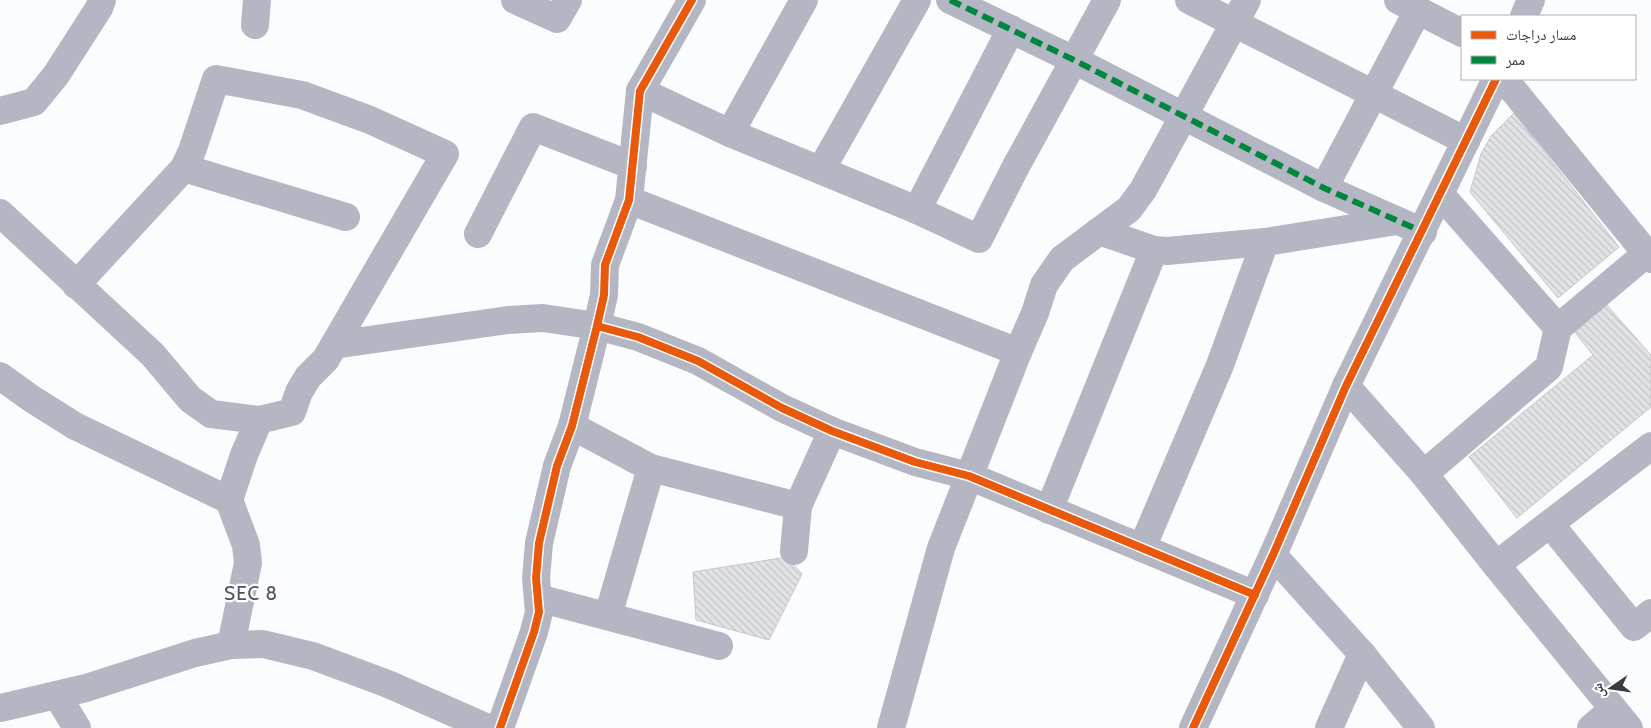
<svg xmlns="http://www.w3.org/2000/svg" width="1651" height="728" viewBox="0 0 1651 728" font-family="Cabin,'Noto Naskh Arabic',sans-serif">
<defs>
<pattern id="building-back-hatch" width="6" height="6" patternUnits="userSpaceOnUse" patternTransform="scale(1.25)"><rect width="6" height="6" fill="#e2e3e7"/><path d="M-1 5l2 2M0 0l6 6M5-1l2 2" fill="none" stroke="#c3c4c7"/></pattern>
</defs>
<rect width="100%" height="100%" fill="#fbfcfe"/>
<!-- building -->
<g fill="url(#building-back-hatch)" stroke="#c7c7cb">
<polygon points="1514,113 1619,247 1558,298 1470,192 1481,154 1491,136"/>
<polygon points="1605,303 1651,355 1651,407 1517,518 1469,457 1593,355 1574,331"/>
<polygon points="787,557 802,574 769,640 696,620 693,572"/>
</g>
<g fill="none" stroke-linecap="round" stroke-linejoin="round">
<!-- minor -->
<g stroke="#b5b6c4" stroke-width="28">
<polyline points="515,0 557,19 568,0"/>
<polyline points="950,0 1074,60 1324,188 1423,232"/>
<polyline points="1189,0 1466,141"/>
<polyline points="1398,0 1462,33"/>
<polyline points="1524,16 1531,0"/>
<polyline points="255,25 257,0"/>
<polyline points="1504,79 1651,259"/>
<polyline points="640,91 730,133 917,210 979,239 1014,170 1107,0"/>
<polyline points="0,111 34,102 56,75 99,8 102,0"/>
<polyline points="730,133 804,0"/>
<polyline points="184,168 346,217"/>
<polyline points="821,170 917,0"/>
<polyline points="1324,188 1418,10"/>
<polyline points="1441,195 1558,328"/>
<polyline points="629,200 1018,352"/>
<polyline points="917,210 1011,29"/>
<polyline points="0,213 153,355 190,399 211,414 259,420"/>
<polyline points="1099,231 1154,250 1167,251 1265,242 1397,221"/>
<polyline points="478,234 533,127 633,166"/>
<polyline points="76,285 184,168 192,151 216,79 302,95 370,120 445,154 334,345 326,359 308,377 299,392 292,412 259,420 244,455 229,500 246,545 248,563 231,645"/>
<polyline points="334,345 508,320 543,318 597,326 638,337 698,361 782,408 832,431 915,462 969,476 1255,595"/>
<polyline points="0,376 32,399 75,426 229,500"/>
<polyline points="1346,386 1424,474 1496,565 1629,728"/>
<polyline points="572,426 651,468"/>
<polyline points="1424,474 1549,367 1558,328 1646,254"/>
<polyline points="1049,510 1154,250"/>
<polyline points="1550,524 1634,627 1651,613"/>
<polyline points="1142,548 1220,365 1265,242"/>
<polyline points="794,551 798,506"/>
<polyline points="1273,555 1362,654 1421,728"/>
<polyline points="1496,565 1651,446"/>
<polyline points="538,598 719,646"/>
<polyline points="608,616 651,468 798,506 832,431"/>
<polyline points="57,695 77,728"/>
<polyline points="0,708 86,688 195,653 231,645 263,644 313,656 388,684 488,728"/>
<polyline points="500,728 534,632 539,612 536,578 539,543 557,466 572,426 597,326 604,295 605,265 629,200 640,91 692,0"/>
<polyline points="891,728 941,548 1018,352 1035,313 1044,285 1062,259 1129,209 1143,190 1247,0"/>
<polyline points="1193,728 1273,555 1346,386 1496,79"/>
<polyline points="1329,728 1362,654"/>
<polyline points="1591,728 1613,709"/>
</g>
<!-- quiet -->
<polyline stroke="#00873e" stroke-width="6" stroke-dasharray="12 6" stroke-linecap="butt" points="950,0 1074,60 1324,188 1423,232"/>
<defs>
<g id="cycleway">
<polyline points="597,326 638,337 698,361 782,408 832,431 915,462 969,476 1255,595"/>
<polyline points="500,728 534,632 539,612 536,578 539,543 557,466 572,426 597,326 604,295 605,265 629,200 640,91 692,0"/>
<polyline points="1193,728 1273,555 1346,386 1496,79"/>
</g>
</defs>
<!-- cycleway casing -->
<use href="#cycleway" stroke="#fff" stroke-width="11"/>
<!-- cycleway -->
<use href="#cycleway" stroke="#e8590c" stroke-width="8"/>
</g>
<g text-anchor="middle" stroke-width="4.5" stroke-linejoin="round" paint-order="stroke">
<!-- neighbourhood labels -->
<g font-size="19" letter-spacing="1" fill="#4f5161" stroke="#fff">
<text x="251" y="600">SEC 8</text>
</g>
</g>
<!-- legend -->
<rect x="1461" y="15" width="175" height="65" fill="#ffffff" stroke="#b0b0b3"/>
<rect x="1471" y="31" width="25" height="8" fill="#e8590c" stroke="#b0b0b3"/>
<text x="1506" y="40" font-size="15" fill="#393a42">مسار دراجات</text>
<rect x="1471" y="56" width="25" height="8" fill="#00873e" stroke="#b0b0b3"/>
<text x="1506" y="65" font-size="15" fill="#393a42">ممر</text>
<!-- north arrow -->
<g transform="translate(1611 688) rotate(257)" stroke="#ffffff" stroke-width="4" paint-order="stroke">
<path d="M0-4L9 19L0 12L-9 19Z" fill="#393a42"/>
<text y="-8" font-size="14" font-weight="bold" text-anchor="middle" fill="#393a42">ش</text>
</g>
</svg>
